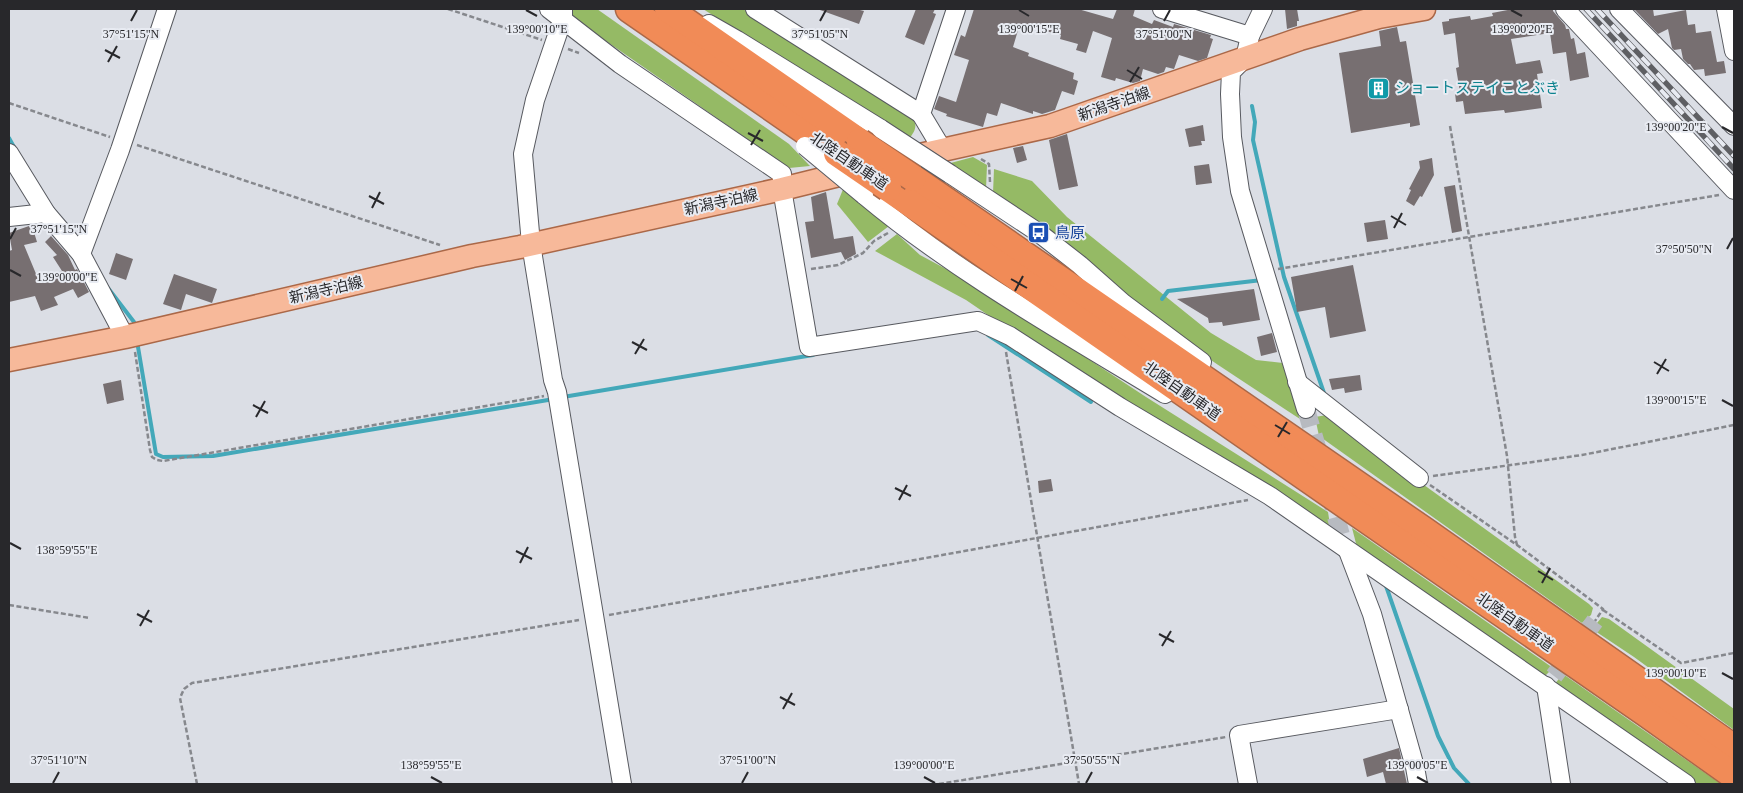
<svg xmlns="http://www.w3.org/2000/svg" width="1743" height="793" viewBox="0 0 1743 793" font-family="'Times New Roman','Noto Sans JP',serif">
<rect width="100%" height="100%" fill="#dbdee5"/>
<!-- forest -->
<g fill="#95ba65">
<polygon points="569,9 597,9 789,144 810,166 789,168 570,16"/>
<path d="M 703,9 L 743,9 L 911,115 C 918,125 916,130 909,139 Z"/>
<polygon points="973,157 987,165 986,189 947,164"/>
<path d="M 994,169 L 1032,181 L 1067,217 L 1211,333 L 1256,360 L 1283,363 L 1300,419 C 1243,381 1183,344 1130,300 C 1086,263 1043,220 993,193 Z"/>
<polygon points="844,187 889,226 868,242 837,204"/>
<polygon points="897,234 920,255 974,284 1146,397 1328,512 1331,531 1026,341 966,300 875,251"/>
<polygon points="1327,415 1589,604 1593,608 1591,615 1582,623 1319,436 1315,417"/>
<polygon points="1352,528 1553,668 1544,677 1358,551"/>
<polygon points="1602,617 1609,619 1734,709 1734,730 1634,657 1592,629"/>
<polygon points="1563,674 1721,784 1694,784 1553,686"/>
</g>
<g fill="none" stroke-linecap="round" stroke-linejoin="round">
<!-- stream -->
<g stroke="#43a8b9" stroke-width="4">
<polyline points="1252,106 1255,122 1253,140 1284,277 1325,396"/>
<polyline points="9,138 15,149"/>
<polyline points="108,288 134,322 135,327"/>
<polyline points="1162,299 1168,291 1262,280"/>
<polyline points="988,335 1091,402"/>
<polyline points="137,341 156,454 163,457 213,456 554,399"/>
<polyline points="563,397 813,355"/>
<polyline points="1385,583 1438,736 1454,768 1469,784"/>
</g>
</g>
<!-- building -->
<g fill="#776f71">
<polygon points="820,9 856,9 864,11 859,24 820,10"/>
<polygon points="916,9 935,9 933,13 936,14 924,45 905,37"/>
<polygon points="974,9 1078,9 1113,19 1117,9 1135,9 1133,16 1152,24 1154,20 1173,27 1174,24 1211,35 1210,38 1213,39 1207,58 1198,61 1179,55 1174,69 1166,67 1164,72 1158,74 1143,69 1140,81 1133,83 1116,78 1115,81 1101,77 1112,38 1093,31 1086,53 1076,50 1078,44 1060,39 1061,35 1034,28 1033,31 1019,27 1013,47 1029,53 1028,56 1074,73 1073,79 1078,81 1074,95 1062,91 1055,110 1042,114 1033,111 1033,114 1001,103 997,116 987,113 983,127 946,116 947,114 934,109 939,96 956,102 969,60 954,55 961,35 965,37"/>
<polygon points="1285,9 1297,9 1299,21 1297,21 1297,26 1287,29"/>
<polygon points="1513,9 1553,9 1553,11 1565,25 1566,29 1569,29 1571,39 1574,38 1577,54 1585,52 1589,77 1570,81 1566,52 1553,54 1550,33 1511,39 1516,64 1540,60 1543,73 1537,74 1542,108 1505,113 1504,110 1465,114 1463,101 1456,102 1455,93 1460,92 1456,68 1459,67 1455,33 1444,35 1442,22 1449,21 1449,19 1470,16 1471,20 1493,16 1492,13"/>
<polygon points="1634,9 1653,9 1654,16 1686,10 1688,25 1695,24 1696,33 1711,31 1717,62 1724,61 1726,73 1705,76 1704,69 1694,70 1690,64 1688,64 1683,59 1681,49 1674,50 1672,48 1668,29 1658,34"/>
<polygon points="1397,27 1400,42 1406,41 1420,125 1410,127 1410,123 1351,133 1339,53 1381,46 1379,31"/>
<polygon points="1203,125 1205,141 1201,141 1202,145 1189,147 1185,129"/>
<polygon points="1067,134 1078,186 1059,190 1049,140"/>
<polygon points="1023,146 1027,160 1017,163 1013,148"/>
<polygon points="1432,158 1434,175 1422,197 1420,196 1414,206 1406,201 1411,190 1409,189 1420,168 1419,161"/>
<polygon points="1209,164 1212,183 1196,185 1194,166"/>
<polygon points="1455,185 1462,231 1452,233 1444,187"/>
<polygon points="826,192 834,239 853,236 856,254 845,260 841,252 811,258 805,222 814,221 811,197"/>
<polygon points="1385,220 1388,239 1367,242 1364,223"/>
<polygon points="29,226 31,230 33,229 37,242 24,245 39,281 62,271 53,257 57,255 45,242 51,236 68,255 75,270 77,269 89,292 78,298 73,289 54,297 58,305 41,311 35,296 9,302 9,251 12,250 9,233"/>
<polygon points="116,253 133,259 126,280 109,274"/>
<polygon points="1353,265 1366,331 1330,338 1325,307 1297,312 1291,277"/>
<polygon points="174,274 217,289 212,303 186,294 181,310 163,304"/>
<polygon points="1254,289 1260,320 1223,326 1222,322 1209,323 1208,318 1177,299"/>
<polygon points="1272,333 1277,352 1261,356 1257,337"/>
<polygon points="1360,375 1362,390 1345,393 1344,388 1332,390 1329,379"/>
<polygon points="121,380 124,400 107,404 103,384"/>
<polygon points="1051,479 1053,491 1039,493 1038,481"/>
<polygon points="1399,748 1407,784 1386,784 1383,772 1367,777 1363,759"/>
</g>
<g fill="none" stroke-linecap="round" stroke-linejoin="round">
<!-- minor-tunnel -->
<g stroke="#b7bac0" stroke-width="18" stroke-dasharray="18 9" stroke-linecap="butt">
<polyline points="1306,409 1321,461"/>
<polyline points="1329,491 1342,539"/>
<polyline points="1554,676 1595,621"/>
</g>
<defs>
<g id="minor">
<polyline points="549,9 620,64 782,174 782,189 809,347 978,321 1010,336 1120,407 1270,496 1686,784"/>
<polyline points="563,9 563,18 535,100 523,154 531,244 553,380 557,392 622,784"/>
<polyline points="755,9 921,114"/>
<polyline points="1162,9 1250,36"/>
<polyline points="1263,9 1250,36 1245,58 1231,72 1230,94 1232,137 1240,191 1306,409"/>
<polyline points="1565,9 1734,190"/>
<polyline points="1619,9 1734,126"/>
<polyline points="1726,9 1734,51"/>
<polyline points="709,24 737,40 881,129"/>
<polyline points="942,149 921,114 956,9"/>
<polyline points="9,153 46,213 81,254 125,337"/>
<polyline points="950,174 1039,233 1080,265 1123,303 1202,362"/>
<path d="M 864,195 C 956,272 1063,332 1165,394"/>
<polyline points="9,217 46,213"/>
<polyline points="81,254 120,150 167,9"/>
<polyline points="1297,382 1419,478"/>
<polyline points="1348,551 1372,614 1415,767 1418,784"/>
<polyline points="1546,686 1561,784"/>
<polyline points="1248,784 1239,735 1399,709"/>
</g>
<g id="major">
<polyline points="902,159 1050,126 1300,39 1379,17 1424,9"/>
<polyline points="9,360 125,337 472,256 520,247 782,189 859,170"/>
</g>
<g id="highway">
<polyline points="629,9 837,153"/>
<polyline points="668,9 860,142"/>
<polyline points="913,178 1425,531 1734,748"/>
<polyline points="888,188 1647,714 1734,776"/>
</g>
</defs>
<!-- minor casing -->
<use href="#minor" stroke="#585a60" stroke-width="20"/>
<!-- major casing -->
<use href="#major" stroke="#ab6848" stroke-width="25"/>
<!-- highway casing -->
<use href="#highway" stroke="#ab6848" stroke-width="29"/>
<!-- path -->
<g stroke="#86888d" stroke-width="2.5" stroke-dasharray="5 2.5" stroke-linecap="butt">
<polyline points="448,9 542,40"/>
<polyline points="568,49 579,53"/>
<polyline points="9,103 110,137"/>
<polyline points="1450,126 1507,456 1515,537 1517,545"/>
<polyline points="137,145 440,245"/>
<polyline points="981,159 989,164 990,182"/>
<polyline points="811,269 838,265 863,253 874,241 888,233"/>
<polyline points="1278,269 1719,195"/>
<polyline points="135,352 150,450 152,457 157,460 163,461 544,396"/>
<polyline points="1006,352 1079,784"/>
<polyline points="1433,476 1582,455 1734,425"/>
<polyline points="1430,485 1517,545 1603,609 1595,621"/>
<polyline points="9,605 90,618"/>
<polyline points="1603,610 1681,663 1734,653"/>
<polyline points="609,615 1248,500"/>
<polyline points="197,784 180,698 184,689 192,683 579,620"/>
<polyline points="939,784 1226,737"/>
</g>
<!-- minor -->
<use href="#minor" stroke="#fff" stroke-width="18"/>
<!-- major -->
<use href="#major" stroke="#f7b99a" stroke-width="22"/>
<!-- highway -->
<use href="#highway" stroke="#f18b57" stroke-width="26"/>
<defs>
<g id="rail">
<polyline points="1586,9 1734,169"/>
<polyline points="1597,9 1734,156"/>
</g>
</defs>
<!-- rail casing -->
<use href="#rail" stroke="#5e5f63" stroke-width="5.5"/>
<!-- rail -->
<use href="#rail" stroke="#e8ebf2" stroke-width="4" stroke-dasharray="11" stroke-linecap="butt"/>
<defs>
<g id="minor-bridge">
<polyline points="881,129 950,174"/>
<polyline points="805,146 864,195"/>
</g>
<g id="highway-bridge">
<polyline points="860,142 913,178"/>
<polyline points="837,153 888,188"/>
</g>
</defs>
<!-- minor-bridge casing -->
<use href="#minor-bridge" stroke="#585a60" stroke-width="20" stroke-linecap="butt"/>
<!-- highway-bridge casing -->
<use href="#highway-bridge" stroke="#ab6848" stroke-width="29" stroke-linecap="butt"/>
<!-- minor-bridge -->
<use href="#minor-bridge" stroke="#fff" stroke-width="18"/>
<!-- highway-bridge -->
<use href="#highway-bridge" stroke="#f18b57" stroke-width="26"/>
</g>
<!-- ticks -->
<path fill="none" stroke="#28282b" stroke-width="2" d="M 526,10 L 537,16M 1019,10 L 1029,16M 1511,10 L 1522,16M 131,21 L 137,10M 820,21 L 826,10M 1164,21 L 1170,10M 105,50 L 120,58M 108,62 L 117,46M 1127,70 L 1142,79M 1130,82 L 1139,67M 1722,127 L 1733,133M 748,133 L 763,141M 751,145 L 760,130M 369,196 L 384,204M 372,208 L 380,192M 1391,216 L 1406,225M 1394,228 L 1402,213M 10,239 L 16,228M 1727,249 L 1733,238M 10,270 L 21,276M 1011,279 L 1027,288M 1015,291 L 1023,276M 632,342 L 647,350M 635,354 L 644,339M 1654,362 L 1669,371M 1657,374 L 1666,359M 1722,400 L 1733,406M 253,405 L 268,413M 256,417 L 265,401M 1275,425 L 1290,434M 1278,437 L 1287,422M 895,488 L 911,496M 899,500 L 907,485M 10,543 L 21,549M 516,551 L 532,559M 520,563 L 528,547M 1538,571 L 1553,580M 1542,583 L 1550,568M 137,614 L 152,622M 140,626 L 149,610M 1159,634 L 1174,642M 1162,646 L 1171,631M 1722,673 L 1733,679M 780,697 L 795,705M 783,709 L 792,693M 431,777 L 442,783M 924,777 L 935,783M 1417,777 L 1428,783M 53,783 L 59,772M 742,783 L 748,772M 1086,783 L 1092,772"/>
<!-- icons -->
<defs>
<symbol id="building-square" viewBox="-11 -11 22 22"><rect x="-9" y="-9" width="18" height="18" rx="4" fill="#0f9aa8" stroke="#e8ebf2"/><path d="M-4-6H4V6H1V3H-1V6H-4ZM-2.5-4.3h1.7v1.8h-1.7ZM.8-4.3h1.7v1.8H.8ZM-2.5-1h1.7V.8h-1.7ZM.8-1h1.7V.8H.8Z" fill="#fff"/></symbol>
<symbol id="bus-square" viewBox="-11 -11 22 22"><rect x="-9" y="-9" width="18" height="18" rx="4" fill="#1a4fb4" stroke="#e8ebf2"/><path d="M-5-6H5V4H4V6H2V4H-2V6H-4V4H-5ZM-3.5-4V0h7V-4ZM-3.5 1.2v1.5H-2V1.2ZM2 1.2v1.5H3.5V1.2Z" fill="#fff"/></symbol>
</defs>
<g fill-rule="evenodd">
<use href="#building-square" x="1366" y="76" width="25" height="25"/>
<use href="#bus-square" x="1026" y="220" width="25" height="25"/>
</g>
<g text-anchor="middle" stroke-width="4" stroke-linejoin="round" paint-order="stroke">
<!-- culture labels -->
<g font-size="15" fill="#0d838f" stroke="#e8ebf2" text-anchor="start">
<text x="1395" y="93">ショートステイことぶき</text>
</g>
<!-- street labels -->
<g font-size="15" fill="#28282b" stroke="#e8ebf2">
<text transform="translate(1114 104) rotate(-19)" y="5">新潟寺泊線</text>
<text transform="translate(849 161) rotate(34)" y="5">北陸自動車道</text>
<text transform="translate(721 202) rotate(-12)" y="5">新潟寺泊線</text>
<text transform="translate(326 290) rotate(-13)" y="5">新潟寺泊線</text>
<text transform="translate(1182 391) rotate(35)" y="5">北陸自動車道</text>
<text transform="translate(1515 622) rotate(35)" y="5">北陸自動車道</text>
</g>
<!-- transit labels -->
<g font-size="15" fill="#164399" stroke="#e8ebf2" text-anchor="start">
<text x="1055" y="238">鳥原</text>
</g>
</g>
<g font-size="12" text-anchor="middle" fill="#28282b" stroke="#e8ebf2" stroke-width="4" stroke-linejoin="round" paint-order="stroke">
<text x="537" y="33">139°00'10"E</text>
<text x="1029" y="33">139°00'15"E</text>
<text x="1522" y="33">139°00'20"E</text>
<text x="131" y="38">37°51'15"N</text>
<text x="820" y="38">37°51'05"N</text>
<text x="1164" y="38">37°51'00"N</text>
<text x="1676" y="131">139°00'20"E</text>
<text x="59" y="233">37°51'15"N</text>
<text x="1684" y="253">37°50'50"N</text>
<text x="67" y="281">139°00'00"E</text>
<text x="1676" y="404">139°00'15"E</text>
<text x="67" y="554">138°59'55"E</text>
<text x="1676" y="677">139°00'10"E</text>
<text x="59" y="764">37°51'10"N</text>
<text x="748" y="764">37°51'00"N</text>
<text x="1092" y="764">37°50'55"N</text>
<text x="431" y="769">138°59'55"E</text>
<text x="924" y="769">139°00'00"E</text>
<text x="1417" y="769">139°00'05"E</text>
</g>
<!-- border -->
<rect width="1743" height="793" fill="none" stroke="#28282b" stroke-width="20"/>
</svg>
